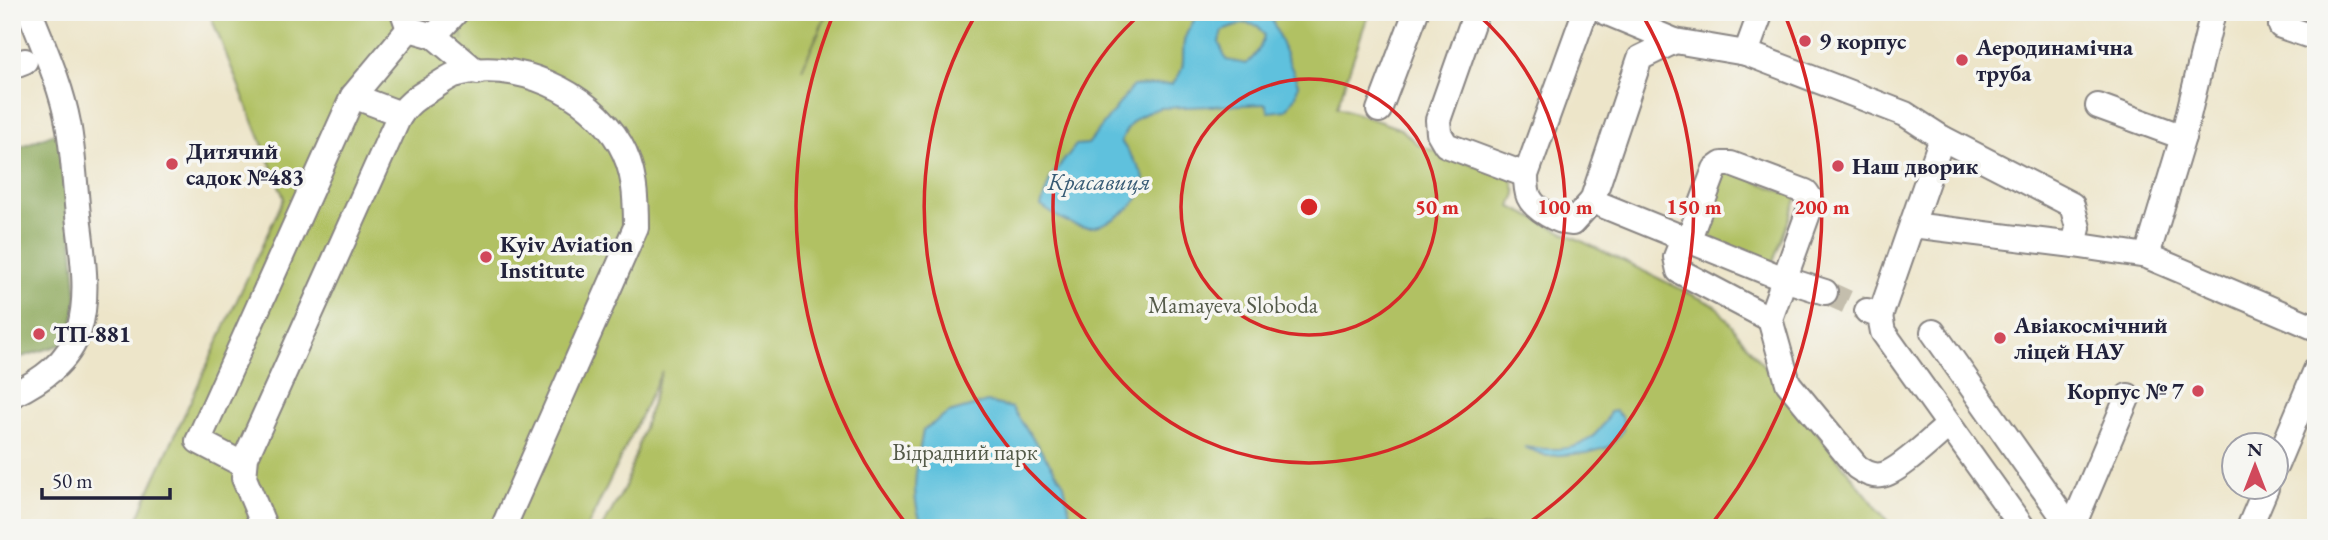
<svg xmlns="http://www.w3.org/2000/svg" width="2328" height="540" viewBox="0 0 2328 540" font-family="'EB Garamond',serif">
<rect width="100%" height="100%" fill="#f6f6f2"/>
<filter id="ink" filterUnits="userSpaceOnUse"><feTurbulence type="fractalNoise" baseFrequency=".0143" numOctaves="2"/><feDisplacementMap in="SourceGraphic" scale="14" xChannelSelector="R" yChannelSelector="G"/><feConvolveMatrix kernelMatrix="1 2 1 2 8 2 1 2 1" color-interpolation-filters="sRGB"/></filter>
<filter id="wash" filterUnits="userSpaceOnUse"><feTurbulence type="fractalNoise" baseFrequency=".00686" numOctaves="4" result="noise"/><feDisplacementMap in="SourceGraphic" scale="28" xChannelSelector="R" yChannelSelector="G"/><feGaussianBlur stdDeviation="1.57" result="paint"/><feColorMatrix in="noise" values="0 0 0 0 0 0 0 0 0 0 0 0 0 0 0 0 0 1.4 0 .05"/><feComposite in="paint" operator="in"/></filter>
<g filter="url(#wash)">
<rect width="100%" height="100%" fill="#ede5c9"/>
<!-- green -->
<g fill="#b1c164" stroke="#6a7250" stroke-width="2">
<polygon points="209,12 466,12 458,22 463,40 460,23 468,12 827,12 802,69 828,12 1369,12 1337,107 1401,129 1418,145 1512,178 1516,194 1511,207 1716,306 1893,528 602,528 625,487 662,371 587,528 141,528 136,524 146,498 284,198"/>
<polygon points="1724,169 1797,197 1771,268 1695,237"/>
</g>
<!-- forest -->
<polygon fill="#8ca75a" stroke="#57644a" stroke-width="2" points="63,130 77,297 70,342 12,360 12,150"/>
<!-- water -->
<g fill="#5fc1dd" stroke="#40728c" stroke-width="2" fill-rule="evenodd">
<path d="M 1205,12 L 1214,15 L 1215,12 L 1269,12 L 1298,84 L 1296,96 L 1286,110 L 1269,112 L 1266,104 L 1160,108 C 1138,115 1130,120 1121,141 C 1126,150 1143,170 1144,179 C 1147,202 1107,229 1085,227 C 1069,225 1054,215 1041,206 L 1051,177 L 1076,145 L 1088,144 L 1133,86 L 1172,84 C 1188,66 1181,61 1184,41 C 1186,32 1193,23 1197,15 ZM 1245,23 L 1258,26 L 1264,35 C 1261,48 1256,56 1246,64 L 1226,60 L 1219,42 L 1222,31 Z"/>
<path d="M 987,402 L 1012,408 L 1064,484 L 1073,528 L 925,528 C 907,500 918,461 923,430 L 949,413 Z"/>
<path d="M 1616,411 L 1623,419 L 1623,431 L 1609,447 L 1587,453 L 1547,456 L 1524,447 C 1562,452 1592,452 1610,412 Z"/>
</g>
</g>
<g filter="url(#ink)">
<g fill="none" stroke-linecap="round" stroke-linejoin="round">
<!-- minor-tunnel -->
<polyline stroke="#c4bead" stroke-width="24" stroke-dasharray="24 12" stroke-linecap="butt" points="1825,292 1867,311"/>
<defs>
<g id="minor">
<polyline points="403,12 409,29 434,36 456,12"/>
<polyline points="1476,12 1438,120 1439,133 1446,145 1526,175"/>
<path d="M 1585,12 L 1526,175 C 1526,182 1526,190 1529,197 C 1535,210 1559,222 1572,223 L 1592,201 L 1640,58 L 1675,41"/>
<polyline points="1605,12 1675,41 1746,53 1905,114 1942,138 2072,205 2078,228 2074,245"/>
<polyline points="2285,12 2281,26 2316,38"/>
<polyline points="434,36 477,72"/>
<polyline points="1746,53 1761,12"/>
<polyline points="12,66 25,61"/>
<polyline points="353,96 409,29"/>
<polyline points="2098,106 2183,137"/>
<polyline points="1379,110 1416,12"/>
<polyline points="1592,201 1784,279 1825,292"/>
<polyline points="1912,225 2074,245 2147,256 2316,328"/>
<polyline points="1683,239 1676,257 1679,271 1770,319"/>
<path d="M 1688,241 L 1715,169 L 1722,164 L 1731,164 L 1806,192 L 1810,198 L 1810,208 L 1770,319 L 1788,383 L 1857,467 C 1864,472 1873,477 1882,475 C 1899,472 1934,437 1949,425"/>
<polyline points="2147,256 2183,137 2213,12"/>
<polyline points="1867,311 1880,316 1883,332 2023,528"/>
<polyline points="1880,316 1942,138"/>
<polyline points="1933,332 2071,528"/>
<path d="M 12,395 C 41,381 69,362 79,330 C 89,296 83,258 79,224 C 75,191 74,156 68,123 C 61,85 44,48 30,12"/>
<polyline points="244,465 198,441 200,437 353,96 401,114"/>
<polyline points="2276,465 2316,370"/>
<path d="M 265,528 L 244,478 L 246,457 L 397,121 C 405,105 417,97 431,89 C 439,84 447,78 454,75 C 514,57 590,92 620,144 C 635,170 636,198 636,227 L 503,528"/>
<polyline points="2072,528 2128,396"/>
<polyline points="2249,528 2266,488"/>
</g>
</defs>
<!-- minor casing -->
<use href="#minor" stroke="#888482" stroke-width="28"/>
<!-- minor -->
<use href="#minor" stroke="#fff" stroke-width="24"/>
</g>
</g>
<!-- distance rings -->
<g fill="none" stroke="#d62828" stroke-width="3.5">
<circle cx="1309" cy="207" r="128"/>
<path d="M1475 12A256 256 0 1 1 1143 12"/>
<path d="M1094 526A385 385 0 0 1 976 14M1642 14A385 385 0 0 1 1524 526"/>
<path d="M908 526A513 513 0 0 1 833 15M1785 15A513 513 0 0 1 1710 526"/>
</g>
<!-- markers -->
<g fill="#d1495b" stroke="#f6f6f2" stroke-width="2.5">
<circle cx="1805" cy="41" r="7"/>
<circle cx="1962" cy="60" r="7"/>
<circle cx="172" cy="164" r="7"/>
<circle cx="1838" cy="166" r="7"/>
<circle cx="486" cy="257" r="7"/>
<circle cx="39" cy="334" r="7"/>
<circle cx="2000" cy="338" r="7"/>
<circle cx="2198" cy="391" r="7"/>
</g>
<g text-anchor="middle" stroke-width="7" stroke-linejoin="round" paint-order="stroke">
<!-- poi labels -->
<g font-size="23" font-weight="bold" fill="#22223b" stroke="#f6f6f2" text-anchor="start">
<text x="1819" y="49">9 корпус</text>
<text x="1976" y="55">Аеродинамічна<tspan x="1976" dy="26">труба</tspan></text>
<text x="186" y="159">Дитячий<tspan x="186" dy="26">садок №483</tspan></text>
<text x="1852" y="174">Наш дворик</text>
<text x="500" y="252">Kyiv Aviation<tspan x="500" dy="26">Institute</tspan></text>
<text x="2014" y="333">Авіакосмічний<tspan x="2014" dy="26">ліцей НАУ</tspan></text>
<text x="53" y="342">ТП-881</text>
<text x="2184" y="399" text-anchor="end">Корпус № 7</text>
</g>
<!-- park labels -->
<g font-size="23" fill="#545a49" stroke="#f6f6f2">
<text x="1233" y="313">Mamayeva Sloboda</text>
<text x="965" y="460">Відрадний парк</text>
</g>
<!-- water labels -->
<g font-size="24" font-style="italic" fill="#375a74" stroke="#f6f6f2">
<text x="1099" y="190">Красавиця</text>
</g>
</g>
<circle cx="1309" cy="207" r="10" fill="#d62828" stroke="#f6f6f2" stroke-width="3.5"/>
<g font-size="21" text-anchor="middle" font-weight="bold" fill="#d62828" stroke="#f6f6f2" stroke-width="7" stroke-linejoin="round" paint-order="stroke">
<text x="1437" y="214">50 m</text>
<text x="1565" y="214">100 m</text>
<text x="1694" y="214">150 m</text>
<text x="1822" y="214">200 m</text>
</g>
<!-- margin -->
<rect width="2328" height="540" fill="none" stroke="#f6f6f2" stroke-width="42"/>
<!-- north arrow -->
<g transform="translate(2255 466)"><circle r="33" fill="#f6f6f2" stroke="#a1a1a9" stroke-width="2"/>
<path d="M0-5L12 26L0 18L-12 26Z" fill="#d1495b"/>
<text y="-10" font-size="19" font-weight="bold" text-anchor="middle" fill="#22223b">N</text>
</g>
<!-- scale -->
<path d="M42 488v10h128v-10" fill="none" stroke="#22223b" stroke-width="3.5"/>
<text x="52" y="488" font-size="21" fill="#22223b" stroke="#f6f6f2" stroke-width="5" paint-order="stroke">50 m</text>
</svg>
